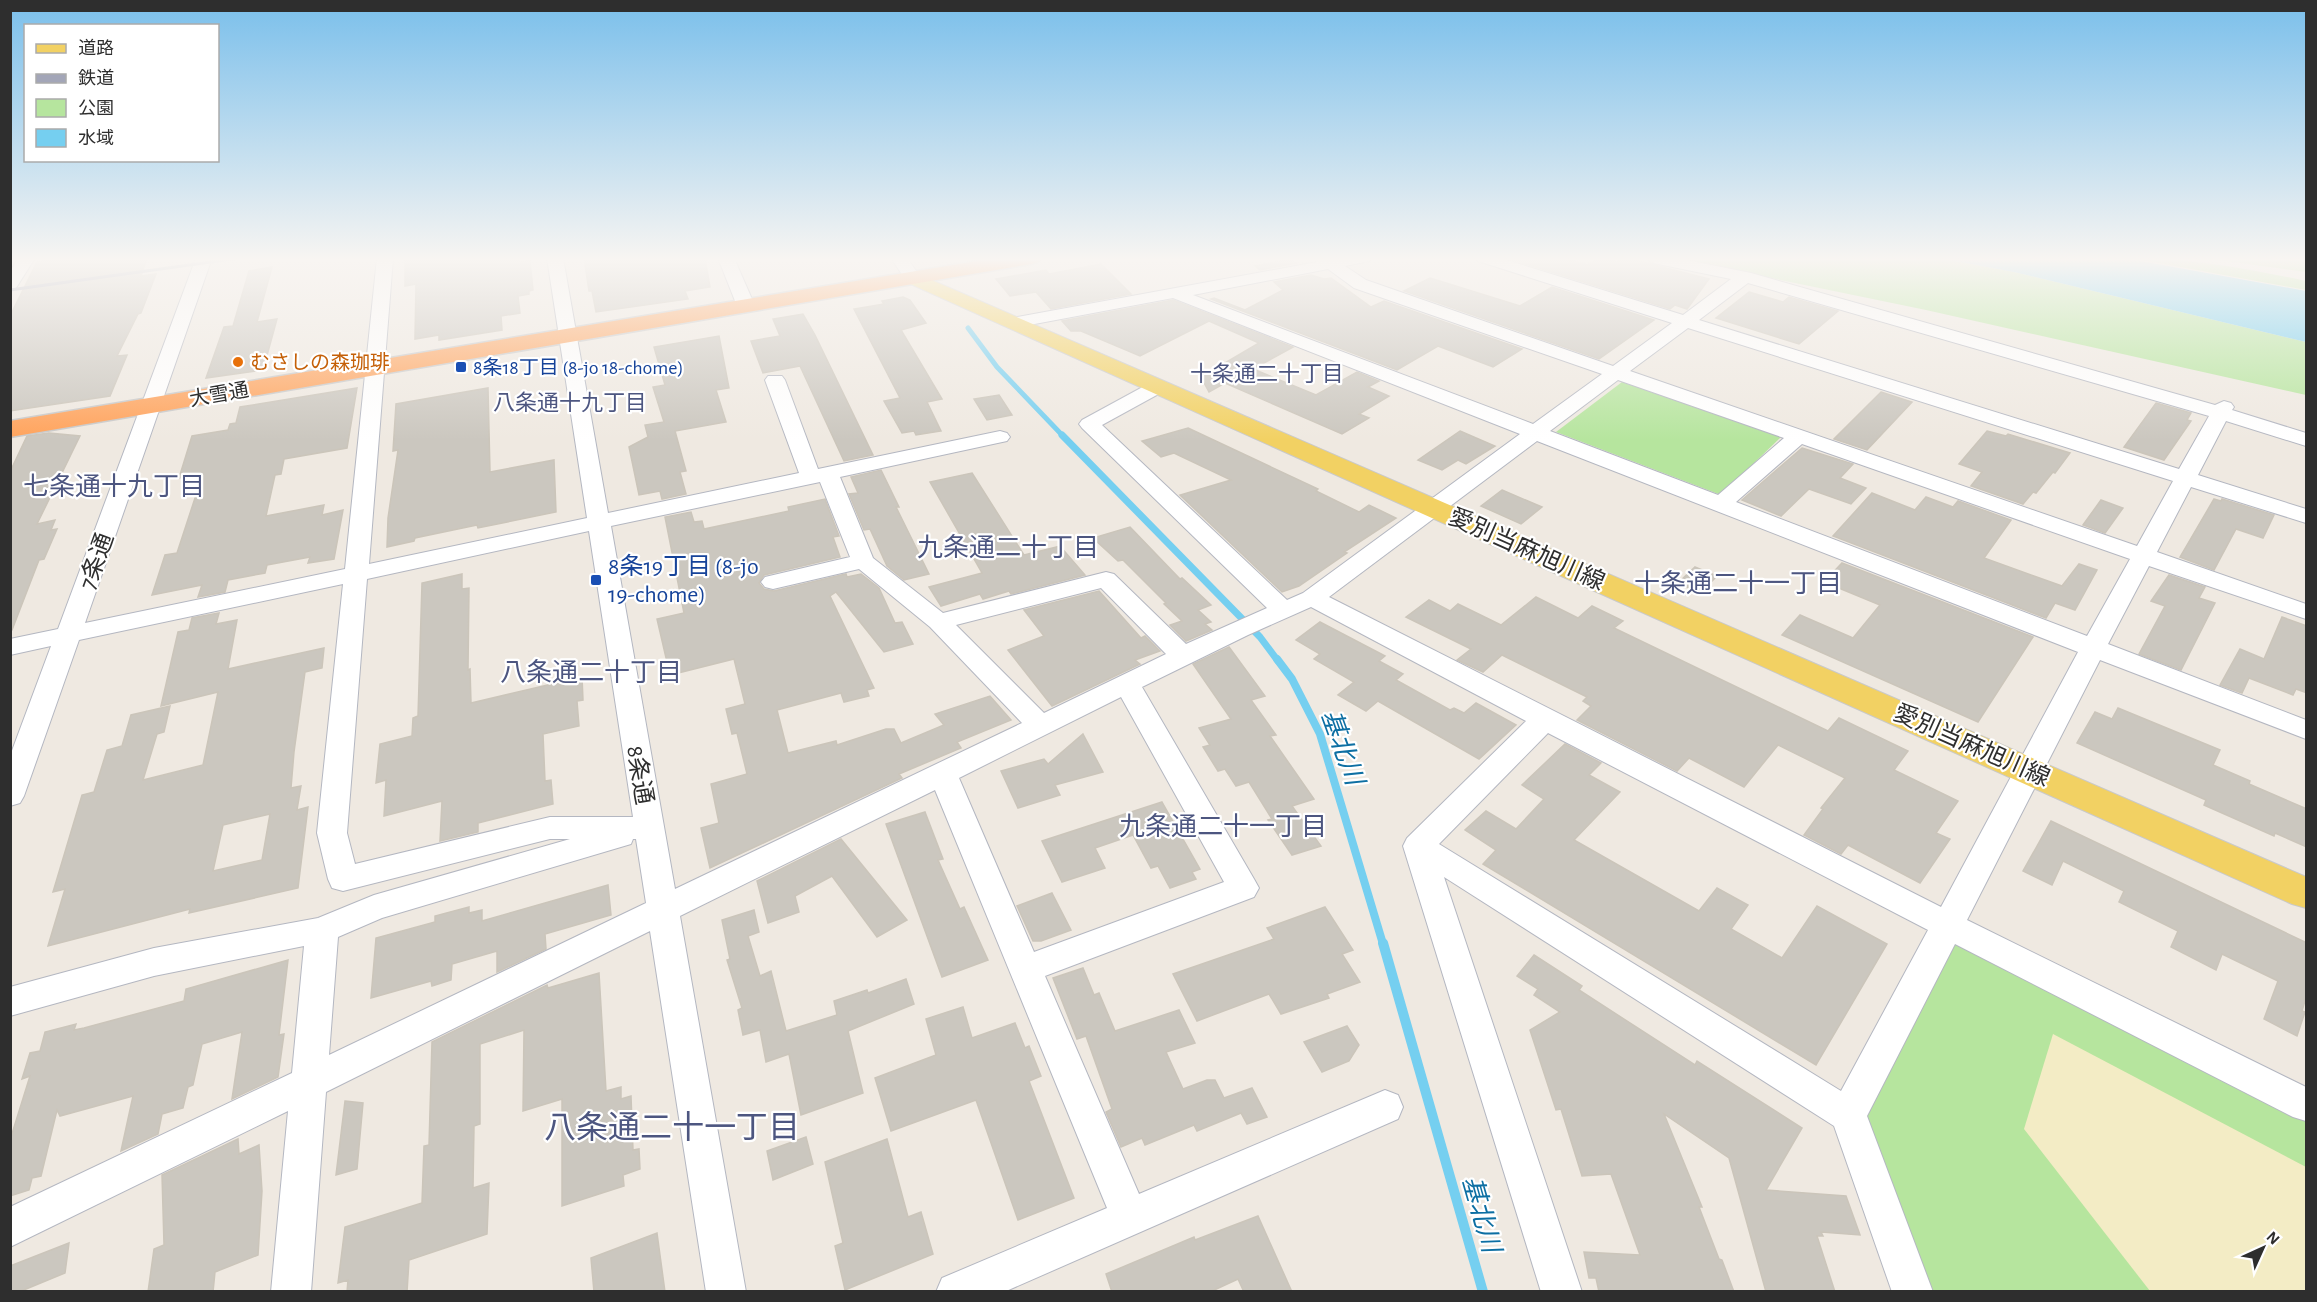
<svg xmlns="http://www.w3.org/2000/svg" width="2317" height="1302" viewBox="0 0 2317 1302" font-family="'Alegreya Sans','Noto Sans JP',sans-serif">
<rect width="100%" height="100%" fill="#efe9e1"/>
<!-- green -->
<g fill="#b6e59e">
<polygon points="1674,258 1939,258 2014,272 2306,342 2306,395 1926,310"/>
<path d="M 2131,258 C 2190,258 2249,269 2306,281 L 2306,290 Z"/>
<polygon points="2203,258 2306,258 2306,272"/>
<polygon points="1622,382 1781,437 1721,495 1556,432"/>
<polygon points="1947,925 2306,1105 2306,1291 1913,1291 1848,1115"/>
</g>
<!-- sand -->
<polygon fill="#f3ecc5" points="2053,1034 2306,1167 2306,1291 2150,1291 2024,1129"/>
<!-- water -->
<polygon fill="#75cff0" points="1939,258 2124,258 2306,291 2306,342 2014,272"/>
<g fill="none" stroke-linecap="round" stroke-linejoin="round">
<!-- stream-far3 -->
<polyline stroke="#75cff0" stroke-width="5" points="968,328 997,367 1063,436"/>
<!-- stream-far2 -->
<polyline stroke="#75cff0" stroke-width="7" points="1062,435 1260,637 1278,661"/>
<!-- stream-far1 -->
<polyline stroke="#75cff0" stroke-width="8" points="1277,659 1292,679 1320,734 1383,944"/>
<!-- stream -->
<polyline stroke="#75cff0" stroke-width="10" points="1383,943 1483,1292"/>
</g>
<!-- building -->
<g fill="#cbc7bf" stroke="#cbc5ba" stroke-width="1.5" fill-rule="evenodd">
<polygon points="47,258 147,258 141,276 156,274 141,313 138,314 117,356 127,355 110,396 10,411 10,316 37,262 45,261"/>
<polygon points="405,258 518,258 519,262 530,261 533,290 529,291 529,294 518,296 520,313 501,316 502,330 439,340 439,335 415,339 416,284 405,286"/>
<polygon points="584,258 705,258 710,287 685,291 688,299 596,312 592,291 589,291"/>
<polygon points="1513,258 1564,258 1587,265 1599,258 1618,262 1621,258 1627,258 1709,279 1687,309 1675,305 1670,309 1513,260"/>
<polygon points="1291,259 1296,263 1260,270 1255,266"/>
<polygon points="1101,264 1131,294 1051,309 1036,292 1010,296 996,279 1046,270 1049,274"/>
<polygon points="272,267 257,322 277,319 263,370 206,378 224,327 233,326 249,271"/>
<polygon points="1311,275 1324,279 1331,278 1371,307 1384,301 1522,349 1493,367 1438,346 1397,370 1211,299 1214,298 1245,310 1283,290 1274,282"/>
<polygon points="1430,278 1520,306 1552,287 1654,320 1599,359 1404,291"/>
<polygon points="1749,292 1783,302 1789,297 1838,311 1799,344 1716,318"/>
<polygon points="903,297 910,300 926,323 901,330 942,399 927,402 941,431 916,435 914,431 902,433 884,401 900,398 854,309 884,304 882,301"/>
<polygon points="1173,300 1293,347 1253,369 1316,395 1357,372 1379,381 1368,387 1389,396 1359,414 1369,418 1342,434 1225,383 1209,392 1201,377 1259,343 1209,321 1140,356 1081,331 1071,331 1062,321"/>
<polygon points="803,314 815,335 873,455 844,461 800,366 763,373 751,341 780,336 773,319"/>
<polygon points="719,336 729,388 716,390 726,422 675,431 686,471 680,472 686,494 662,499 660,491 639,495 629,447 648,437 645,425 664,422 653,387 665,385 654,347"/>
<polygon points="357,388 347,448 284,459 281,474 275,475 266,516 324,505 322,515 343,510 334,559 308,563 310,557 267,565 265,573 228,580 225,592 198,597 202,585 152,595 165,555 177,553 196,495 187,496 194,475 179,478 192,436 228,430 230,424 236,423 240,407"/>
<polygon points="488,388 490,472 554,460 556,512 478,528 477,525 415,538 414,541 387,547 388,518 398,450 393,451 396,404"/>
<polygon points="1881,392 1912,402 1867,450 1834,439"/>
<polygon points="999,395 1012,415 987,420 974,399"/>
<polygon points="2156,403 2191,413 2187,420 2191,421 2164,460 2124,447"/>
<polygon points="1188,428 1318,489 1316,491 1359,512 1369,505 1396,518 1344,552 1347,553 1299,586 1282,592 1180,495 1231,480 1174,453 1161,457 1142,441"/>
<polygon points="1460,431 1495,446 1466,464 1458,460 1442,470 1418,460"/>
<polygon points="1987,431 2006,436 2008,434 2070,453 2055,473 2053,472 2036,493 2033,492 2023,504 1971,486 1982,472 1959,464"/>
<polygon points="49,433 80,436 37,524 55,520 51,530 57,529 44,559 39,560 12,630 10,630 10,472 27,436"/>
<polygon points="1802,448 1853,464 1840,478 1866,488 1851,504 1809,489 1781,516 1742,500"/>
<polygon points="881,470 899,507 896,507 929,574 904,580 887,566 870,529 864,530 849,494 858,493 851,477"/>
<polygon points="972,473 1024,555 1060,546 1085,575 1011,594 1009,591 983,599 980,594 941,606 929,587 982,573 930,482"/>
<polygon points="1502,490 1542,507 1521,524 1481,506"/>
<polygon points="1872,493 1915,510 1926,497 1953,507 1958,501 2011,520 1984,558 2062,586 2079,564 2097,570 2075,610 2055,603 2046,618 1833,536"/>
<polygon points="825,499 839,536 833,537 840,557 764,575 759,583 764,589 774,591 846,574 847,577 861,574 879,588 895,623 902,622 913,644 884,652 836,592 830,596 874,688 867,690 869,696 844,702 841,693 777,710 788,753 836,741 837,745 886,729 894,729 901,743 944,725 935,714 990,696 1011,720 957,742 961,748 899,774 902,778 710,868 701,828 719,823 711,784 747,774 737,733 732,734 726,709 745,704 734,659 670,675 657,619 684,613 665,517 691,512 694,522 702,521 704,529 789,511 788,507"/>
<polygon points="2214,499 2221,501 2222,499 2274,515 2263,538 2236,529 2214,570 2180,557"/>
<polygon points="2101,500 2123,508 2105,533 2083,525"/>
<polygon points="1130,527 1180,579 1182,578 1211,605 1198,610 1211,622 1205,624 1212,630 1186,641 1170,625 1182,621 1164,604 1166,603 1123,560 1118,561 1093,538"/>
<polygon points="1842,563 2033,637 1978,722 1782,635 1800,615 1853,638 1880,605 1824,582"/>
<polygon points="1695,567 1717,576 1700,593 1678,583"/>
<polygon points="462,574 462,589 469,588 468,670 470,669 471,703 582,677 583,700 577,701 579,726 543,734 545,781 551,780 553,804 478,823 478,832 440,841 442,801 384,816 386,780 376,783 380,744 412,736 413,718 418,716 422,583"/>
<polygon points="2169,575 2205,587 2199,598 2215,603 2181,670 2139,654 2165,606 2151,601"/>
<polygon points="1099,591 1141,638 1145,636 1160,651 1135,660 1140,664 1052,706 1008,650 1044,636 1024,610"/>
<polygon points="1536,597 1578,618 1592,606 1623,621 1614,628 1828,731 1839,718 1908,751 1894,770 1958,801 1936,833 1950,839 1920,883 1848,845 1841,854 1804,835 1823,809 1821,808 1845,778 1778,745 1744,787 1689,758 1677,771 1577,720 1591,706 1583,701 1587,697 1502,655 1483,672 1457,660 1471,649 1406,617 1429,600 1450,611 1458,604 1501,625"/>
<path d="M 219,613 L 216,624 L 237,620 L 228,669 L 324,648 L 322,668 L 305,672 L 294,752 L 291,788 L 301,786 L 297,810 L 308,807 L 298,888 L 189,913 L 190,909 L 48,946 L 65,889 L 53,892 L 82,795 L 94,792 L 107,750 L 122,746 L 131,715 L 170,706 L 164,732 L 157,734 L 143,780 L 203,765 L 218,692 L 161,706 L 178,632 L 189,630 L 192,618 ZM 270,814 L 262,860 L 213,871 L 223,825 Z"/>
<polygon points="2282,617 2307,626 2307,693 2296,689 2293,695 2249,678 2242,693 2220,685 2240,649 2264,659"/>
<polygon points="1320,622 1385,656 1379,661 1403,674 1396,680 1450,710 1454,708 1464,713 1476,703 1516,725 1479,759 1378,701 1366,711 1338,695 1354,682 1314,659 1320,654 1296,640"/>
<polygon points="1229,647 1265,696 1251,700 1276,735 1270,736 1314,799 1292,806 1321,846 1292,855 1268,820 1272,819 1249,782 1236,786 1225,769 1218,771 1203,747 1210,745 1199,728 1231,719 1193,664"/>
<polygon points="2118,708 2220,750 2213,765 2250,781 2249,784 2307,809 2307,847 2275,833 2274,836 2204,805 2206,800 2077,743 2095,712 2112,719"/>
<polygon points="1083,734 1103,772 1055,785 1060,795 1018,808 1001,771 1044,759 1048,764"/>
<polygon points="1565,744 1601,763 1589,775 1620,792 1574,840 1699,911 1717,888 1748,905 1731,929 1782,958 1817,906 1887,944 1816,1065 1483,864 1496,850 1465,830 1486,811 1516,829 1544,799 1522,785"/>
<polygon points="1162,802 1200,869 1192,872 1196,879 1170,888 1158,866 1151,868 1133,835 1095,848 1105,868 1062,882 1042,841"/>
<polygon points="925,812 943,859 938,860 960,909 964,907 988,960 942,977 886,824"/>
<polygon points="2051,821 2307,943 2307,994 2302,1011 2305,1012 2297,1036 2264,1019 2278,981 2222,954 2216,970 2171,947 2178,931 2119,902 2124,891 2063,861 2052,885 2023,871"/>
<polygon points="841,839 907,920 877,937 832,876 795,896 799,912 768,923 757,881"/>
<polygon points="608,885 611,915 545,934 546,949 497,972 497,951 452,964 451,980 432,986 431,981 371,998 376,938 435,922 435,916 469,907 469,913 482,910 482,921"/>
<polygon points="1052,893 1071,930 1041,941 1033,941 1017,906"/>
<polygon points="1325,907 1353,950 1342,954 1360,982 1327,994 1329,998 1281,1014 1269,994 1197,1021 1173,974 1274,939 1267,928"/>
<polygon points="754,910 759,932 748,936 760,976 771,971 786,1031 837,1015 834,1001 867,990 868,993 906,979 914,1004 848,1031 863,1093 801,1115 789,1054 766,1062 760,1030 743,1035 738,1010 742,1008 727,960 730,959 722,920"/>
<polygon points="1534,955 1582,986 1579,990 1695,1065 1697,1061 1802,1128 1766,1190 1846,1196 1860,1235 1821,1232 1823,1236 1817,1236 1835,1292 1766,1292 1729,1158 1664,1114 1702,1207 1699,1207 1719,1259 1722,1260 1734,1292 1599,1292 1596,1278 1589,1278 1584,1252 1640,1255 1611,1174 1582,1176 1561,1109 1556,1110 1530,1030 1560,1012 1534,995 1538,989 1517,976"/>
<polygon points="288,960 279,1035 284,1034 278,1077 232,1099 242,1032 202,1044 193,1085 188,1087 183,1108 162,1114 158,1134 121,1151 133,1096 60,1116 57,1110 41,1176 32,1178 29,1190 10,1196 10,1140 30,1076 22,1079 30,1053 40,1051 45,1032 76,1024 74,1030 84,1028 184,1001 186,989"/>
<polygon points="1083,968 1094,995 1099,993 1115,1031 1179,1010 1195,1043 1166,1052 1183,1089 1207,1080 1215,1080 1224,1098 1252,1088 1267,1117 1247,1124 1241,1113 1197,1131 1194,1125 1145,1145 1142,1138 1121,1147 1106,1112 1112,1109 1086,1036 1077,1039 1053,978"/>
<polygon points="599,973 606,1091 621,1087 621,1099 631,1096 633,1150 639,1149 640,1169 623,1175 624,1186 562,1206 562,1099 523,1111 524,1030 480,1044 480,1124 474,1126 473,1188 489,1183 487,1234 409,1260 407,1292 347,1292 348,1280 338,1283 345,1227 422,1203 424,1146 429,1145 432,1042 547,985 548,988"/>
<polygon points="963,1007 972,1038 1015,1023 1025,1048 1029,1046 1041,1076 1029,1081 1074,1198 1018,1220 976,1100 891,1131 875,1078 936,1055 926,1019"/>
<polygon points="1347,1026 1359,1045 1349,1061 1322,1072 1304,1042"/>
<polygon points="345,1101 363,1103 357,1169 336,1175"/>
<polygon points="806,1137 813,1164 773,1180 767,1151"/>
<polygon points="238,1139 239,1154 259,1145 262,1191 258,1255 215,1272 213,1292 148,1292 154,1249 164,1245 162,1175"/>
<polygon points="887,1139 908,1217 921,1212 933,1254 845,1290 835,1246 843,1243 825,1162"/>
<polygon points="1258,1216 1292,1292 1244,1292 1238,1279 1210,1292 1112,1292 1106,1274 1194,1237 1195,1240"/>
<polygon points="657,1233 665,1292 594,1292 591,1258"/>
<polygon points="69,1243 65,1273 19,1292 10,1292 10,1266"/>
</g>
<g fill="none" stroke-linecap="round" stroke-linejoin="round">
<defs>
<g id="minor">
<polygon points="19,258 35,258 16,288 10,289 10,271"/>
<path d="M 196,258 L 212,258 L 85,623 L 345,569 L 377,258 L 393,258 L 369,564 L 587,518 L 547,258 L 563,258 L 608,513 L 799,473 L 765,380 L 768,376 L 782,376 L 785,380 L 818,469 L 1000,431 L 1007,433 L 1010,437 L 1007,441 L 840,477 L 873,558 L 943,613 L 1106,572 L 1114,574 L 1186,644 L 1267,608 L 1082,428 L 1079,424 L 1082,420 L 1150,383 L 1164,383 L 1167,387 L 1164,391 L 1102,425 L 1287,600 L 1303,593 L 1520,434 L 1173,298 L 1013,328 L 1007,327 L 1004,323 L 1007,319 L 1317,262 L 1315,258 L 1371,258 L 1369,261 L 1345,266 L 1366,280 L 1613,366 L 1672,323 L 1478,261 L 1476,258 L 1500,258 L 1683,315 L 1731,279 L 1653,263 L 1645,258 L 1676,258 L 1751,273 L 2215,405 L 2224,401 L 2231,403 L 2234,407 L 2232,410 L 2306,433 L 2306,446 L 2226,421 L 2198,475 L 2306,509 L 2306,523 L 2191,487 L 2157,552 L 2306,604 L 2306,619 L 2149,566 L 2108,644 L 2306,720 L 2306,739 L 2100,660 L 1967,920 L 2306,1087 L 2306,1121 L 2293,1117 L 1955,944 L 1867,1116 L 1933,1292 L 1892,1292 L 1834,1126 L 1444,877 L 1582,1292 L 1541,1292 L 1403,846 L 1407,838 L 1526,721 L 1311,607 L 1248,635 L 1142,687 L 1254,879 L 1259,888 L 1254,897 L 1045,976 L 1139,1194 L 1385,1090 L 1398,1095 L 1403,1107 L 1398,1119 L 1004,1292 L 936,1292 L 942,1278 L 1107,1208 L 935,790 L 680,916 L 746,1292 L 706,1292 L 650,931 L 326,1092 L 311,1292 L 271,1292 L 288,1111 L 10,1247 L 10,1207 L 292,1073 L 304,946 L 154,976 L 10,1016 L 10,987 L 154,948 L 318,918 L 374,895 L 570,839 L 550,839 L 343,891 L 332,888 L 328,879 L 317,833 L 343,584 L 79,640 L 24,796 L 20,803 L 10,806 L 10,756 L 51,646 L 10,655 L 10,639 L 58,629 ZM 1328,269 L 1354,288 L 1602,374 L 1533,424 L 1193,295 ZM 1748,283 L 2209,416 L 2179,469 L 1699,320 ZM 1688,328 L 2173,481 L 2137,546 L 1630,371 ZM 1618,380 L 1784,438 L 1718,495 L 1550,431 ZM 1537,441 L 2078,652 L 1941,907 L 1329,597 ZM 1802,444 L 2130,559 L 2087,636 L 1736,502 ZM 820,482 L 850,557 L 765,577 L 761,582 L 765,587 L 773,589 L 859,569 L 930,627 L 1022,723 L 675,889 L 611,526 ZM 589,531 L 633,817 L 550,817 L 355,864 L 347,833 L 367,579 ZM 1101,588 L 1166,654 L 1044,713 L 956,625 ZM 1121,697 L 1224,882 L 1034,952 L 959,778 ZM 1548,733 L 1928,930 L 1841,1091 L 1439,844 ZM 633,839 L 636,839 L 646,903 L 329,1055 L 338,937 L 382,918 L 631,844 Z"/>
<polygon points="718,258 734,258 755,306 752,310 740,310 737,306"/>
<polygon points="891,258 907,258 921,278 919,282 907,282"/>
</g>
<polygon id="major" points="913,272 2306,877 2306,908 2292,904 906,282 903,278 906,274"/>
<polygon id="highway" points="995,258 1041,258 1038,262 1031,264 10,437 10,421"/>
</defs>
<!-- minor casing -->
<use href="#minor" stroke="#b4b7c1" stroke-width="2"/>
<!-- major casing -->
<use href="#major" stroke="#c9c9c9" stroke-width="2"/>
<!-- highway casing -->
<use href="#highway" stroke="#c9c9c9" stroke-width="3"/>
<!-- minor -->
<use href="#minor" fill="#fff" fill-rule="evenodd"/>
<!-- major -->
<use href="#major" fill="#f2d163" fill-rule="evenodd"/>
<!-- highway -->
<use href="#highway" fill="#ffa35c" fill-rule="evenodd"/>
<!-- rail -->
<polyline stroke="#a3a6b8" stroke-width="3" points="10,290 239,258"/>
</g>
<!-- sky -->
<linearGradient id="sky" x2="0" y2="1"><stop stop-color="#7abfeb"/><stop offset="0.59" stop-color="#f8f5f2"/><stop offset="1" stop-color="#f8f5f2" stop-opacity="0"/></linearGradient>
<rect width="2317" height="440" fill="url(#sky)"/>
<!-- markers -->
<circle fill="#e8710a" stroke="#fff" stroke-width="2" cx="238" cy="362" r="6"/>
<g fill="#1a4fb4" stroke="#fff" stroke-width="2">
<rect x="455" y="361" width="12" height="12" rx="3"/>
<rect x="590" y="574" width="12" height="12" rx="3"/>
</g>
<g text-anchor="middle" stroke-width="4.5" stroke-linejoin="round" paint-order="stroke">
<!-- far-food labels -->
<g font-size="20" fill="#c56008" stroke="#fff" text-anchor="start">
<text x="250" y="369">むさしの森珈琲</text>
</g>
<!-- far-transit labels -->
<g font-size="20" fill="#164399" stroke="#fff" text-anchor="start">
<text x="473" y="374">8条18丁目 (8-jo 18-chome)</text>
</g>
<!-- far-street labels -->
<g font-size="20" fill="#2e2e2e" stroke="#fff">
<text transform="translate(219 394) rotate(-10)" y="7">大雪通</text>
</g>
<!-- far-neighbourhood labels -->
<g font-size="22" fill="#4d5680" stroke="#fff">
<text x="1267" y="381">十条通二十丁目</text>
<text x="570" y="410">八条通十九丁目</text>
</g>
<!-- street labels -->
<g font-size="24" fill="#2e2e2e" stroke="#fff">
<text transform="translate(1527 549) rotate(24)" y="8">愛別当麻旭川線</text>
<text transform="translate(96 561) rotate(-70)" y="8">7条通</text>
<text transform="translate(1972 745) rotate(24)" y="8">愛別当麻旭川線</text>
<text transform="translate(640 775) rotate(80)" y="8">8条通</text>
</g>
<!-- transit labels -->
<g font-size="24" fill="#164399" stroke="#fff" text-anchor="start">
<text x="608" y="574">8条19丁目 (8-jo<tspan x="608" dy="28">19-chome)</tspan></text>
</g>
<!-- neighbourhood labels -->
<g font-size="26" fill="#4d5680" stroke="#fff">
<text x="114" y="495">七条通十九丁目</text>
<text x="1008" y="556">九条通二十丁目</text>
<text x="1738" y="592">十条通二十一丁目</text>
<text x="591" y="681">八条通二十丁目</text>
<text x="1223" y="835">九条通二十一丁目</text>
</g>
<!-- water labels -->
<g font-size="26" font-style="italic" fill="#0d6fa3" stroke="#fff">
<text transform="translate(1343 747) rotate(70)" y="9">基北川</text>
<text transform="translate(1482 1214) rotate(74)" y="9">基北川</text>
</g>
<!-- near-neighbourhood labels -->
<g font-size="32" fill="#4d5680" stroke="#fff">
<text x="672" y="1138">八条通二十一丁目</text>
</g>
</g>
<!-- border -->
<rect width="2317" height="1302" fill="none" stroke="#2e2e2e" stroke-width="24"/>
<!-- legend -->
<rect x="24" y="24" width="195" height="138" fill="#ffffff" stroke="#ababab" stroke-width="1.5"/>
<rect x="36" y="44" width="30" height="9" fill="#f2d163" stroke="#ababab" stroke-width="1.5"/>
<text x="78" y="54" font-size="18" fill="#2e2e2e">道路</text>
<rect x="36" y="74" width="30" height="9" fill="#a3a6b8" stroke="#ababab" stroke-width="1.5"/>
<text x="78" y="84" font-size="18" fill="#2e2e2e">鉄道</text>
<rect x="36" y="99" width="30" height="18" fill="#b6e59e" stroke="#ababab" stroke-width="1.5"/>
<text x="78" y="114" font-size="18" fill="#2e2e2e">公園</text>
<rect x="36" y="129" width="30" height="18" fill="#75cff0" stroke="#ababab" stroke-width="1.5"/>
<text x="78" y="144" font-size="18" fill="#2e2e2e">水域</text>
<!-- north arrow -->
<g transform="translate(2263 1248) rotate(45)" stroke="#ffffff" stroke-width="4.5" paint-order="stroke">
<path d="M0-4.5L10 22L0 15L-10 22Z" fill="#2e2e2e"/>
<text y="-9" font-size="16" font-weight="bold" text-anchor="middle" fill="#2e2e2e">N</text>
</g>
</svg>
